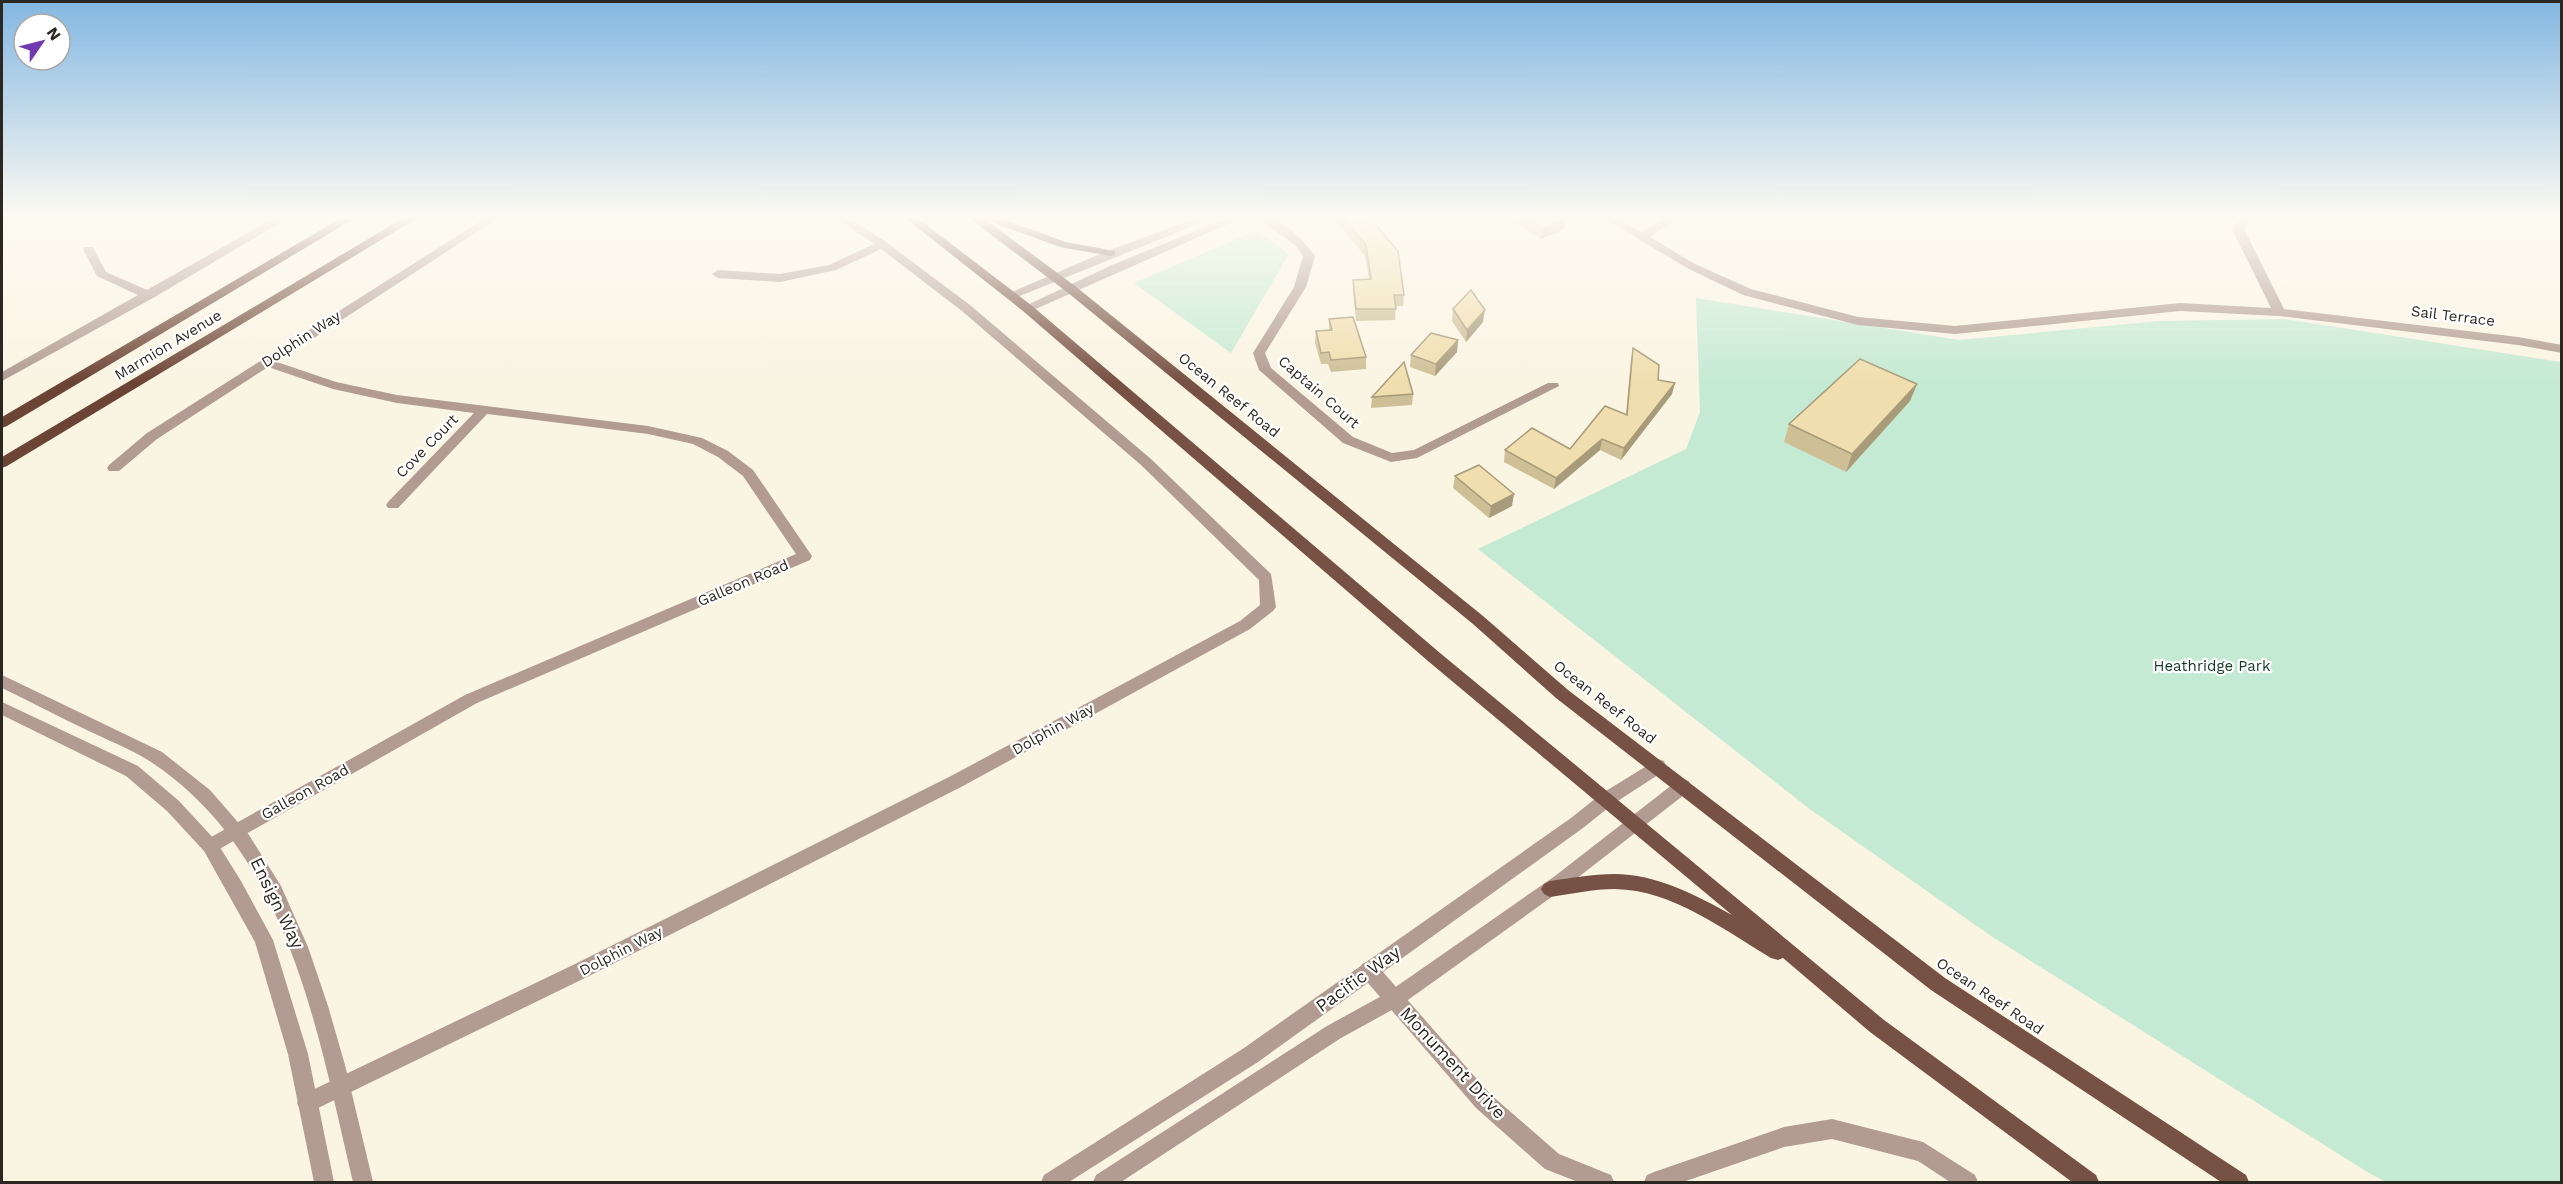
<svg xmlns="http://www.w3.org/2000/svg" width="2563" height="1184" viewBox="0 0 2563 1184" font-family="'Work Sans',sans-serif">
<rect width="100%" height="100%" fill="#faf4e3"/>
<!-- green -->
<g fill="#c5ead3">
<polygon points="1256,231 1289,254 1231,353 1134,283"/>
<polygon points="1696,298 1959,340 2159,321 2285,319 2561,362 2561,1182 2386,1182 2369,1173 1991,936 1811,810 1478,549 1686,449 1700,412"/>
</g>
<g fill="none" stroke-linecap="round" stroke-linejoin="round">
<!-- minor -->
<g fill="#b19b92" fill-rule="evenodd">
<polygon points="276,217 290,217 153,298 2,381 2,372 138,295 97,276 83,249 85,247 93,247 106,272 147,290"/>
<polygon points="487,217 500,217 277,362 336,382 397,395 648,426 702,438 728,451 753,470 812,556 810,560 477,703 216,851 210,853 204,851 201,846 204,841 465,695 796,554 743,476 718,457 693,444 648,434 487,414 398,508 388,508 386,505 388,502 474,413 397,403 333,389 268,367 157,439 119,471 109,471 107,468 109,465 147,433"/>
<polygon points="835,217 848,217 886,242 970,305 1151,459 1271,574 1276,607 1273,611 1250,629 963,786 589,976 314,1110 307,1113 300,1110 297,1103 300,1096 575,964 951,776 1240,621 1260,605 1259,580 1141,465 962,311 881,249 836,270 780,282 718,278 712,274 718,270 780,274 829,265 874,244"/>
<path d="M 1258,217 C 1280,215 1303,239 1315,256 L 1306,287 L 1265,353 L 1271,368 L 1353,437 L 1392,453 L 1414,450 L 1548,383 L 1558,383 L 1559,386 L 1417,458 L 1391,462 L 1343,443 L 1259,370 L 1253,353 L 1294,287 L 1303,256 L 1297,247 Z"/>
<polygon points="1602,217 1615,217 1641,232 1667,217 1679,217 1650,237 1695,264 1751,289 1858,317 1955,326 2180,303 2271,308 2232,229 2242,217 2253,217 2244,229 2284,309 2518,337 2562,345 2562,353 2518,345 2279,316 2180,311 1955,334 1858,325 1743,295 1687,268"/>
<polygon points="1369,961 1376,964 1490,1094 1559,1154 1611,1175 1614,1182 1578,1182 1545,1169 1476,1108 1362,976 1360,970 1362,964"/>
<polygon points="1832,1119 1923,1142 1975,1175 1978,1182 1950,1182 1918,1161 1832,1139 1784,1147 1683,1182 1644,1182 1647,1175 1654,1172 1784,1127"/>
</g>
<!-- tertiary -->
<g fill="#b19b92" fill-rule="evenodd">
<polygon points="1199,217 1215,217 1015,298 1007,298 1005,295 1107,251"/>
<polygon points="1229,217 1244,217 1031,311 1027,312 1021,308 1112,265"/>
<path d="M 2,675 L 162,752 L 210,790 L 249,835 L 281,886 L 308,947 L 328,1006 L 345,1065 L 373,1182 L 353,1182 C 317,1031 289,851 148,760 C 130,749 110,741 91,732 C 61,718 31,702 2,688 Z"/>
<polygon points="2,702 138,766 179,801 216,841 241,881 273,940 308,1054 334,1182 314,1182 288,1054 255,942 204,851 167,811 126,776 2,715"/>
<polygon points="1658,759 1664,761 1666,766 1664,771 1613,804 1583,828 1258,1062 1069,1182 1041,1182 1044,1175 1244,1048 1571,818 1601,794"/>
<polygon points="1683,779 1689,781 1691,786 1689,791 1567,886 1401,1005 1341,1038 1121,1182 1093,1182 1096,1175 1327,1026 1387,993 1555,876 1677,781"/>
</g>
<!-- primary -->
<g fill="#775143" fill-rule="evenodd">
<path d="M 904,217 L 916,217 L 1031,305 L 1440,653 L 1884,1020 L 2096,1175 L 2099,1182 L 2072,1182 L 1870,1032 L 1783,958 L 1778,960 L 1771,958 C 1724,930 1673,890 1615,889 C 1593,889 1571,894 1550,897 L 1544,894 L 1541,889 L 1544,884 L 1550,881 C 1571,878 1593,874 1614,874 C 1656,874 1696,895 1732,915 L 1428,661 L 1023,311 Z"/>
<polygon points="968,217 997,217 1066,242 1115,251 1115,255 1111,256 1060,247 986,220 1075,286 1483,616 1568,690 1945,978 2246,1175 2249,1182 2221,1182 1931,990 1556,698 1473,624 1067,292"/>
</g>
<!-- trunk -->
<g fill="#6c4435" fill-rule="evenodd">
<polygon points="343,217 357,217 7,426 2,428 2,417"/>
<polygon points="405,217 419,217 7,466 2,468 2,457"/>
</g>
</g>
<!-- wall -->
<g fill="#cebf96">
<polygon points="1333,217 1369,217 1404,295 1403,306 1396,306 1395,320 1356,321 1353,291 1353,280 1369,279 1365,256"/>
<polygon points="1513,217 1564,217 1564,229 1541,239 1513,221"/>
<polygon points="1453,309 1483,322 1466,342 1452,321"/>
<polygon points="1329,319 1366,357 1366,369 1331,372 1328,364 1321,364 1315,343 1316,331 1329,330"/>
<polygon points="1458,340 1457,352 1435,376 1410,367 1411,355"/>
<polygon points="1633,348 1658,380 1672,394 1621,460 1600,450 1554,489 1504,462 1505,450 1570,449 1626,414 1631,359"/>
<polygon points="1917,384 1910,401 1846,472 1784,442 1789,424"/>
<polygon points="1413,394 1412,405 1371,408 1372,397"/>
<polygon points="1455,476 1512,506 1489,518 1453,488"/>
</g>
<!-- shaded-wall -->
<g fill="#a89b7a">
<polygon points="1566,218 1564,229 1541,239 1543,228"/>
<polygon points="1485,310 1483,322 1466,342 1467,330"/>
<polygon points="1458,340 1457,352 1435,376 1436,364"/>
<polygon points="1675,383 1672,394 1621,460 1624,448"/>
<polygon points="1917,384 1910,401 1846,472 1852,454"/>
<polygon points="1602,439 1600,450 1554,489 1556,478"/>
<polygon points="1514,494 1512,506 1489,518 1491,506"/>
</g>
<!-- building -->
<g fill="#f0deae" stroke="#a89b7a" stroke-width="1.5">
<polygon points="1342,217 1369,217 1398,251 1404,295 1394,295 1396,309 1356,309 1353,280 1371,279 1366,245"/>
<polygon points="1525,217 1564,217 1566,218 1543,228"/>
<polygon points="1471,290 1485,310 1467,330 1453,309"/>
<polygon points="1353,317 1366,357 1331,360 1329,352 1321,353 1316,331 1332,330 1329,319"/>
<polygon points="1431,333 1458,340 1436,364 1411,355"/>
<polygon points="1633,348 1659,365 1658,380 1675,383 1624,448 1602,439 1556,478 1505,450 1532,428 1570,449 1605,406 1627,415"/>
<polygon points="1860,359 1917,384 1852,454 1789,424"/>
<polygon points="1404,362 1413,394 1372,397"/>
<polygon points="1479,465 1514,494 1491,506 1455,476"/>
</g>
<!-- sky -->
<linearGradient id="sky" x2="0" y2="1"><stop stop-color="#83b7e2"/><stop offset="0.57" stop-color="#fdfaf2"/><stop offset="1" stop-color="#fdfaf2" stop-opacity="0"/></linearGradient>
<rect width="2563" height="382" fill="url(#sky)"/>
<g text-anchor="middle" stroke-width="4.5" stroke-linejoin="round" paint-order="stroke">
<!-- street labels -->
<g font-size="15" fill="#2a2821" stroke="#fff">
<text transform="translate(2453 316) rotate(7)" y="5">Sail Terrace</text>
<text transform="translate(301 339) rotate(-33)" y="5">Dolphin Way</text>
<text transform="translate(168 345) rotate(-31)" y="5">Marmion Avenue</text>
<text transform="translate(1319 392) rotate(41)" y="5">Captain Court</text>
<text transform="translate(1229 395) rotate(39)" y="5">Ocean Reef Road</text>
<text transform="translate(427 446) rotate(-46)" y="5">Cove Court</text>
<text transform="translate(743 583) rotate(-23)" y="5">Galleon Road</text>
<text transform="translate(1605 702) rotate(38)" y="5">Ocean Reef Road</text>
<text transform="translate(1053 729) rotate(-29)" y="5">Dolphin Way</text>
<text transform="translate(305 792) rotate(-29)" y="5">Galleon Road</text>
<text transform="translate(621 951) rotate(-27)" y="5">Dolphin Way</text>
<text transform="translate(1990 996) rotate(34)" y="5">Ocean Reef Road</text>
</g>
<!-- park labels -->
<g font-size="15" fill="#133b26" stroke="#fff">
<text x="2212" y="671">Heathridge Park</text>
</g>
<!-- near-street labels -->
<g font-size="18" fill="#2a2821" stroke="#fff">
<text transform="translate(277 903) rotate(64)" y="6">Ensign Way</text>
<text transform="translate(1358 979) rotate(-36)" y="6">Pacific Way</text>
<text transform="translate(1453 1063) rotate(47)" y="6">Monument Drive</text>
</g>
</g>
<!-- border -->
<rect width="2563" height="1184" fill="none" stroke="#2a2821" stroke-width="6"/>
<!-- north arrow -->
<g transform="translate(42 42) rotate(55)"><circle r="28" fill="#ffffff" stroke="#aaa9a6" stroke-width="1.5"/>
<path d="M0-4.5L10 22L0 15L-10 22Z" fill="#7239b0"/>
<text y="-9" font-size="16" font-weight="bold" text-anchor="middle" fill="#2a2821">N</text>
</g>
</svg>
